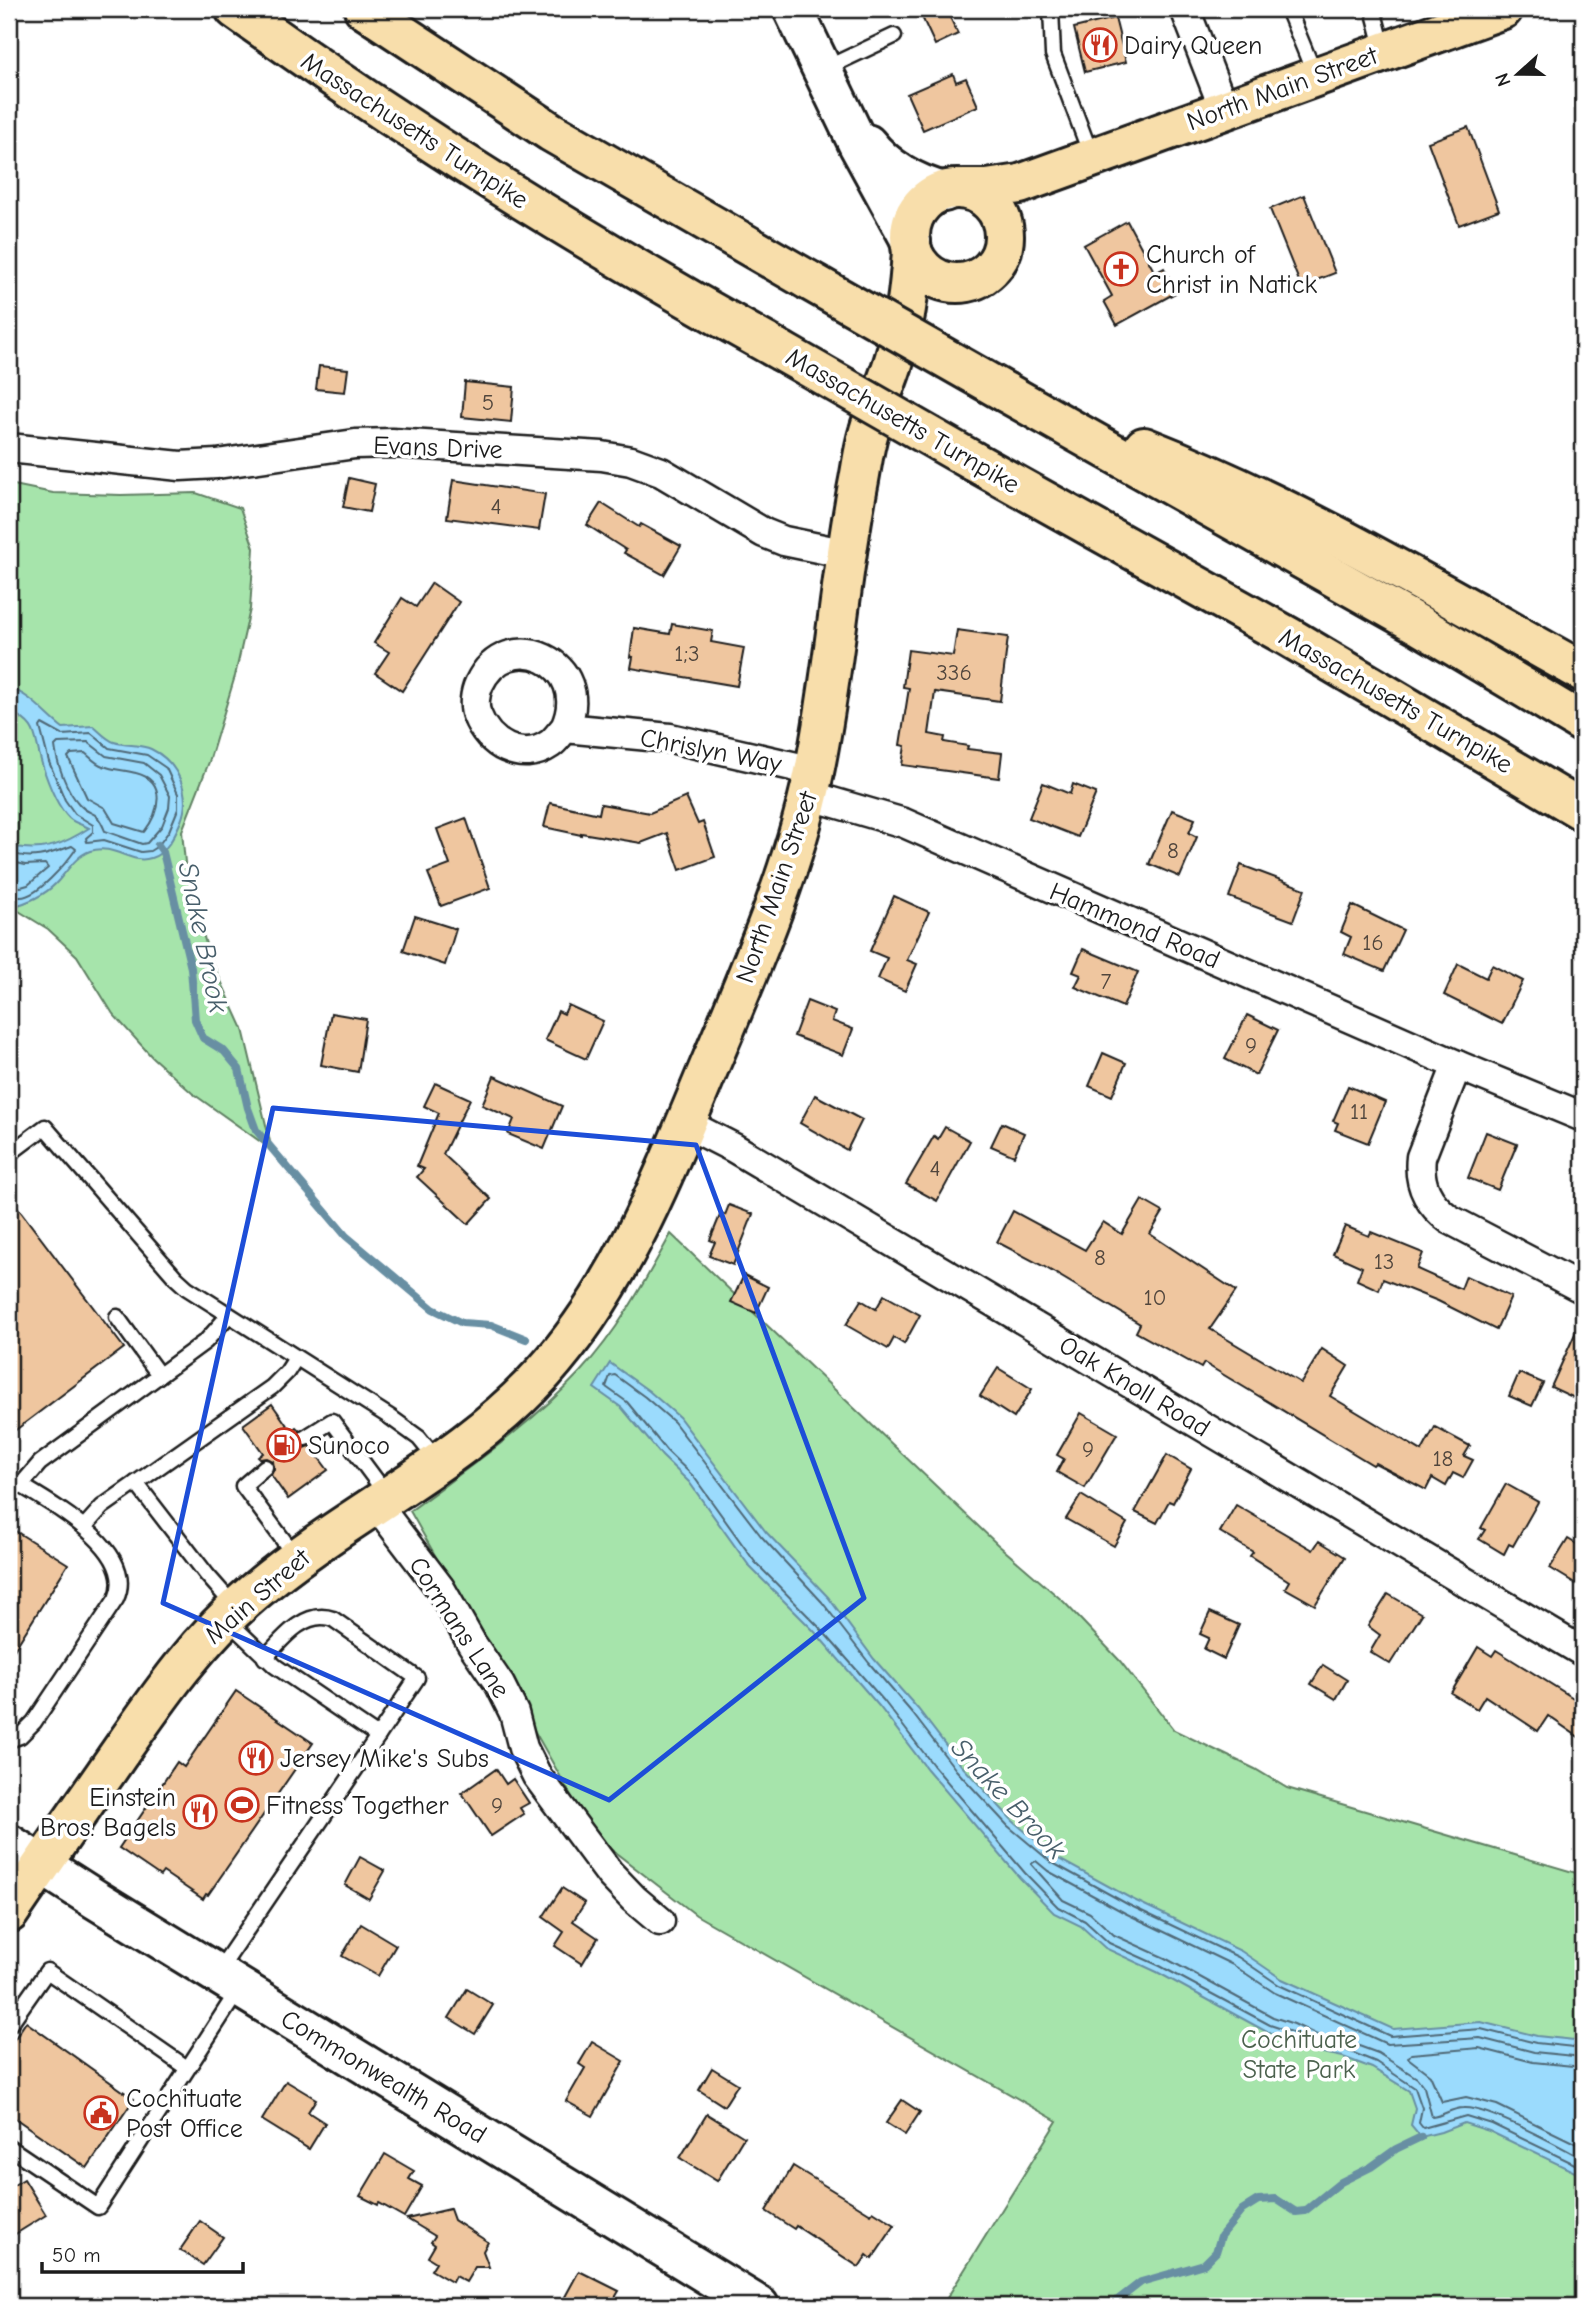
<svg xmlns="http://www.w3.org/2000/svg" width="1592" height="2315" viewBox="0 0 1592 2315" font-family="'Comic Neue',sans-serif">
<rect width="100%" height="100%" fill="#fff"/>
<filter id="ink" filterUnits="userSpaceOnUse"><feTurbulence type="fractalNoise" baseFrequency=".0143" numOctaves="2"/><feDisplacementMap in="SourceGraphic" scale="14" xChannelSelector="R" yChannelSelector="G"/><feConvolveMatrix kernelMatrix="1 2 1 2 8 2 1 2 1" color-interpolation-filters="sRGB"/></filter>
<g filter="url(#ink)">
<!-- green -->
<g fill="#a6e4ab" stroke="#618064" stroke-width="2">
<polygon points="9,484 53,493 121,495 196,493 240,508 254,548 250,609 235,676 209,762 182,831 186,873 209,955 243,1029 272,1150 192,1093 152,1057 113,1014 77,956 48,929 17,910 9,910"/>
<path d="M 671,1234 L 997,1544 L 1064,1602 L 1120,1661 L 1174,1730 L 1255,1769 L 1287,1788 L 1583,1875 L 1583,2306 L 942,2306 L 1057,2121 L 696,1915 L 594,1836 L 410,1511 C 469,1467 530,1426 580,1372 C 618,1331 644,1283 671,1234 Z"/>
</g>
<!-- water -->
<g fill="#9bdbfd" stroke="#688fa3" stroke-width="2">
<path d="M 9,688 C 30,694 46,715 63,728 L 93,726 C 99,731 107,740 114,742 C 126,746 141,744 151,749 C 178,762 192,794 181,821 C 175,835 166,854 151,858 C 130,865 115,843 90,851 C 76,856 68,870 59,880 C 48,893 34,900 18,905 L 9,899 L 9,840 L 15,847 C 45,852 64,844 89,828 C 83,825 74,823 69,818 C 57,806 47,780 42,764 C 33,735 40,726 9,711 Z"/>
<polygon points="610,1363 649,1391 679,1417 766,1532 828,1597 874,1659 918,1709 961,1765 1013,1821 1055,1857 1132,1899 1241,1951 1282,1979 1393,2029 1481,2022 1537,2036 1583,2041 1583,2176 1489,2131 1464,2123 1441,2132 1421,2137 1411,2125 1415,2108 1409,2091 1372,2068 1343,2057 1314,2051 1288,2038 1267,2032 1157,1972 1105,1948 1081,1926 1054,1913 1020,1878 927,1769 879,1706 814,1631 750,1567 689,1482 662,1456 622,1408 594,1388"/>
</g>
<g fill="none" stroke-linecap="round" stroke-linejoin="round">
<!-- shore -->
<g stroke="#4f6876" stroke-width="2">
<polygon points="42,724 62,735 91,733 109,748 147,755 166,768 178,794 178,809 169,831 158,846 150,851 141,852 104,840 87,842 86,838 93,832 93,825 75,814 65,800 49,762 40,727"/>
<path d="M 88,742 L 106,756 L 144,763 L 159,775 L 170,796 L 169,808 L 162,826 L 147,843 L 142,844 L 105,831 C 95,806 91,818 79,804 C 66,790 57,764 55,746 L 58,743 Z"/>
<path d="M 85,753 C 91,758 96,764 103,766 C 114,770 126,770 136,773 C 168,781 159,813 144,832 L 114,823 L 105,808 L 87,798 L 68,757 L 71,754 Z"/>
<path d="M 9,851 C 28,863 53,853 72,846 L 76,849 C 67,862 37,898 20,897 C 16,897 13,894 9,894"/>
<polyline points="9,861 25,865 45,864 48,868 28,885 21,887 9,885"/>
<polyline points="1583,2048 1536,2043 1481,2029 1390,2036 1279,1985 1238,1957 1129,1905 1051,1862 1008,1826 956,1770 913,1714 869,1663 822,1602 761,1536 674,1422 645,1397 615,1375 610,1376 606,1387 627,1402 667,1451 694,1477 755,1562 819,1627 884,1701 933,1765 1025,1873 1058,1907 1085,1921 1109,1943 1160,1966 1270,2025 1291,2032 1316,2044 1346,2050 1376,2062 1415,2088 1422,2108 1419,2123 1423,2128 1466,2116 1492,2124 1583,2168"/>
<path d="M 1583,2057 L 1534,2052 L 1480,2038 L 1387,2044 L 1275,1993 L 1233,1965 L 1125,1913 L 1048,1871 L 1036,1861 L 1031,1864 L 1063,1900 L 1090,1913 L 1114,1935 L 1165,1958 L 1273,2017 L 1294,2024 L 1319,2036 L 1348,2042 L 1378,2053 L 1417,2078 L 1424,2087 L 1432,2117 C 1443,2116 1452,2108 1463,2108 C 1486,2106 1560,2146 1583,2159"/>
<polyline points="1583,2067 1533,2062 1479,2048 1411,2054 1408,2058 1430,2075 1442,2102 1466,2097 1497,2105 1583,2147"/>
</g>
<!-- stream -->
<g stroke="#688fa3" stroke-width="8">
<polyline points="158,845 163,852 191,968 195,1020 203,1038 224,1051 239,1069 248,1108 256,1130 346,1236 433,1309 462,1323 491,1325 526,1339"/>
<polyline points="1110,2306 1141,2282 1204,2264 1216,2252 1221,2236 1242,2210 1258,2200 1276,2199 1296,2212 1305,2211 1341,2182 1371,2167 1396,2149 1421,2137"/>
</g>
</g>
<!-- building -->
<g fill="#efc69f" stroke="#1c1c1c" stroke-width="2">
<polygon points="941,9 946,9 958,34 935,45 922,17"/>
<polygon points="1115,18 1126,62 1085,72 1074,28"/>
<polygon points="953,74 956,82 966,78 978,106 923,130 907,94"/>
<polygon points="1468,127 1499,210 1459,225 1428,142"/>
<polygon points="1304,195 1335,273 1301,286 1270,209"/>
<polygon points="1127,221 1155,273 1164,268 1177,292 1117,325 1104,301 1112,296 1084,245"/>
<polygon points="319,366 348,369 345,392 316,389"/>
<polygon points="465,382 514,387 511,422 462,417"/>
<polygon points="349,478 375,484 369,512 343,507"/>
<polygon points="453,480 545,494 539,530 447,518"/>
<polygon points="601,503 639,527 641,524 681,546 664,575 624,553 626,550 587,525"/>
<polygon points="432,583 459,602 402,691 375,673 389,652 374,643 402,598 416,607"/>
<polygon points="672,624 713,631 711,642 744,648 737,686 631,668 633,657 630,657 634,628 670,634"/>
<polygon points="957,630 1008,637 1000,701 935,692 929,734 945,737 944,742 968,746 967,749 1002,753 999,778 902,765 905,746 900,745 909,688 903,687 908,650 953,656"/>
<polygon points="1043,783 1070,794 1073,784 1096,793 1078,837 1029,818"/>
<polygon points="686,797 698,824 703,822 715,857 680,870 667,833 641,843 581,833 581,835 544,827 550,803 599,814 601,804 650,813"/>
<polygon points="1172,810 1195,819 1189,833 1197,837 1180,877 1149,864"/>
<polygon points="466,818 490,888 441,906 428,873 450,865 437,829"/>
<polygon points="1241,865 1305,889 1293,921 1229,897"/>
<polygon points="894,896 929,912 907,960 917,964 905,991 878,979 887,958 870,951"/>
<polygon points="1352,905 1403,930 1384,971 1344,954 1351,937 1341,932"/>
<polygon points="415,916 456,929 445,965 403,951"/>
<polygon points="1083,949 1138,972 1123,1007 1075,987 1081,975 1073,972"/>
<polygon points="1458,964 1486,978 1492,965 1523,981 1502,1024 1444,995"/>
<polygon points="807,1001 835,1012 832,1021 853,1029 843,1055 794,1036"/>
<polygon points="568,1005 603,1021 586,1059 545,1040 558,1011 564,1014"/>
<polygon points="331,1013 366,1019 358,1072 321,1065"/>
<polygon points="1247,1015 1278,1030 1256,1075 1225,1059"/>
<polygon points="1103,1053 1126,1063 1112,1096 1089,1086"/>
<polygon points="494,1076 562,1106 544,1149 508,1134 514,1119 482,1105"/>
<polygon points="435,1083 470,1099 443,1154 491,1199 468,1224 417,1177 424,1169 417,1166 439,1113 424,1106"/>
<polygon points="1348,1086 1385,1102 1368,1143 1335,1130 1338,1123 1333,1121"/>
<polygon points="815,1095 862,1120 847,1150 800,1123"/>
<polygon points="1002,1123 1024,1133 1014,1156 991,1146"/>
<polygon points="945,1127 970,1141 937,1201 906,1184 934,1136 938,1139"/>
<polygon points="1486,1132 1517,1144 1498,1190 1468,1178"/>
<polygon points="9,1196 124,1348 9,1435"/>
<polygon points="1142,1200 1163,1212 1150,1234 1236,1291 1210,1329 1301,1383 1322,1349 1348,1366 1330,1396 1422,1451 1435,1427 1470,1446 1464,1456 1473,1460 1463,1478 1453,1473 1446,1486 1432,1478 1426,1490 1375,1463 1373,1465 1204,1363 1201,1368 1136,1332 1140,1324 1043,1266 997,1242 1013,1211 1085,1250 1103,1222 1122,1234"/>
<polygon points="729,1205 753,1214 733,1265 709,1256 715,1242 710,1240 721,1213 725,1215"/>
<polygon points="1345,1226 1369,1236 1371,1232 1423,1253 1417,1269 1461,1289 1466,1276 1511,1297 1496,1330 1438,1301 1383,1279 1379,1290 1357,1280 1362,1267 1333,1254"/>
<polygon points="744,1275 768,1287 756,1313 731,1302"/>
<polygon points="884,1295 920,1315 904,1344 894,1338 888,1349 846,1325 861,1300 876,1309"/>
<polygon points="1583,1316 1583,1402 1551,1387"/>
<polygon points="998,1368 1032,1389 1014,1418 980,1396"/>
<polygon points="1519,1373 1543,1383 1532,1406 1509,1396"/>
<polygon points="272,1404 291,1431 296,1427 299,1430 295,1438 297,1444 305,1448 310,1446 328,1470 288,1499 271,1475 274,1469 273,1461 267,1458 260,1459 258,1457 263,1453 243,1425"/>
<polygon points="1081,1413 1117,1434 1085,1488 1057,1472 1064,1459 1057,1455"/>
<polygon points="1167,1455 1191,1469 1173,1503 1169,1501 1157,1523 1135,1512"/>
<polygon points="1506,1484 1538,1502 1513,1546 1509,1544 1504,1554 1479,1539 1485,1530 1481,1528"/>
<polygon points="1081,1495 1127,1523 1114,1546 1066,1519"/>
<polygon points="1236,1505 1313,1550 1319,1541 1345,1557 1315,1605 1285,1588 1289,1581 1250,1556 1253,1552 1220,1532"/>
<polygon points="9,1527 68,1564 9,1658"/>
<polygon points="1568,1539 1583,1548 1583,1588 1550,1568"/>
<polygon points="1388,1594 1422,1614 1390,1664 1370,1652 1380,1635 1368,1626"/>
<polygon points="1210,1612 1239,1625 1224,1659 1204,1649 1209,1638 1200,1634"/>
<polygon points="1478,1647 1492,1656 1496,1650 1583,1704 1583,1740 1548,1716 1538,1731 1485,1696 1477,1709 1451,1693"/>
<polygon points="1323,1665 1347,1680 1336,1699 1311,1684"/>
<polygon points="236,1691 313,1743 208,1895 206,1894 203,1899 163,1872 160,1876 119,1848 177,1762 184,1767"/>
<polygon points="496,1769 506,1784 513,1779 529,1803 520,1808 524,1814 491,1836 462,1793"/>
<polygon points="360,1857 385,1871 369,1899 345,1885"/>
<polygon points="562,1888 585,1903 573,1921 598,1938 582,1964 555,1946 564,1932 543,1917"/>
<polygon points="361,1924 396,1945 378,1976 342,1956"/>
<polygon points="467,1989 493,2005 475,2034 449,2018"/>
<polygon points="26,2022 134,2099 87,2168 9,2114 9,2047"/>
<polygon points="592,2042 624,2061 593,2116 566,2101 585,2068 579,2064"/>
<polygon points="712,2068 738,2084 724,2106 699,2090"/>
<polygon points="286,2081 316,2099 308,2112 325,2123 309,2149 262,2120"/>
<polygon points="902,2100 920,2112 905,2135 886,2123"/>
<polygon points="707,2114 744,2137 717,2181 680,2158"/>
<polygon points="385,2154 414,2171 409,2179 422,2186 404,2217 379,2203 378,2205 360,2196"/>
<polygon points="793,2166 871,2214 873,2211 895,2225 872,2259 867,2255 859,2267 796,2226 794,2229 766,2211"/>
<polygon points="24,2179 46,2215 9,2238 9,2188"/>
<polygon points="450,2209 454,2220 488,2242 483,2251 489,2267 475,2267 466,2282 455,2276 452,2282 431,2270 436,2262 428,2257 435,2245 431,2242 435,2236 407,2219"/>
<polygon points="200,2221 223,2237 203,2265 180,2250"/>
<polygon points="579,2271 619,2291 610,2306 560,2306"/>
</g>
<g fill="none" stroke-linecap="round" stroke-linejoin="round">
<defs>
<g id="lane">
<polyline points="1051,9 1053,54 1091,155"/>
<polyline points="1288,9 1315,75"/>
<polyline points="1373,9 1384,51"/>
<polyline points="824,69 894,36"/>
<polyline points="9,1154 45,1127 176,1278 187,1288 390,1417 419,1438 437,1460"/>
<polyline points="117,1317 159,1375"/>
<polyline points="305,1438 332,1421 387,1495"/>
<polyline points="265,1467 243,1486 296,1557"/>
<path d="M 9,1478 C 42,1499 140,1548 116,1599 L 34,1722 L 20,1736 L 9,1740"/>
<polyline points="136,1483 207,1575 236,1608"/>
<polyline points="21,1485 40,1463 206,1341 228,1316"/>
<polyline points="85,1526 102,1507 272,1387 287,1372 296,1358"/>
<path d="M 265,1658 C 282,1639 305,1609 333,1619 L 417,1678 L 378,1736"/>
<polyline points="218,1972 378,1736 275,1666 227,1620"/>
<polyline points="9,2025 47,1971 187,2068"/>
<polyline points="9,2147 98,2207 239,1989"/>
</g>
<g id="street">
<polyline points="1185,9 1224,109"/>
<polyline points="9,448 180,466 217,464 355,444 392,443 602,456 631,461 661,472 764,533 784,541 847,554"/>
<path d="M 565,728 C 595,662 507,623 479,684 C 475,693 473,706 477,715 C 488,744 521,764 550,744 C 556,740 560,733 565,728 L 670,738 L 814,771"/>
<polyline points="808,795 904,823 1457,1065 1583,1117"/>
<path d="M 1457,1065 L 1421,1157 C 1418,1184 1427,1203 1449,1219 L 1583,1289"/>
<polyline points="685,1123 734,1148 1583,1652"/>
<polyline points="376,1504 440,1588 472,1644 500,1685 514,1713 523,1748 537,1776 610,1874 634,1899 660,1921"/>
</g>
<g id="secondary">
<polyline points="793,9 859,146 911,241"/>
<path d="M 867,144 C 886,168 914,184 944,192"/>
<polyline points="9,1844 95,1899 759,2306"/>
</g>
<g id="primary">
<polyline points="964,189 987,189 1020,184 1503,9"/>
<circle cx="957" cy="236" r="47"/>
<path d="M 9,1913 C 44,1861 80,1810 116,1758 C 157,1699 198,1639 254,1592 C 346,1513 463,1463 544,1372 C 624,1283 666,1169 712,1060 C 751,967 793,872 814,772 C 834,676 840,576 859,480 C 862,464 864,447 869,431 C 876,406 888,382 895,357 C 906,322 910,286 912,250"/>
</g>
<g id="highway">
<path d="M 235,9 C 410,134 593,247 781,351"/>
<polyline points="364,9 551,132 808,280"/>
<polyline points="1005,392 1419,625 1583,723"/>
<path d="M 1144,447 C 1297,507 1439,592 1583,672"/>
<polyline points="973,461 1289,637 1583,811"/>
</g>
</defs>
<!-- lane casing -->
<use href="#lane" stroke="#1c1c1c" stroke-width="19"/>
<!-- street casing -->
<use href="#street" stroke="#1c1c1c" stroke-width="33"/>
<!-- secondary casing -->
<use href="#secondary" stroke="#1c1c1c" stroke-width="44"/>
<!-- primary casing -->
<use href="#primary" stroke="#1c1c1c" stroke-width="44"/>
<!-- highway casing -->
<use href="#highway" stroke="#1c1c1c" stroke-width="44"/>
<!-- lane -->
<use href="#lane" stroke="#fff" stroke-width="14"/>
<!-- street -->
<use href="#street" stroke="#fff" stroke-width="28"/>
<!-- secondary -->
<use href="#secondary" stroke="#fff" stroke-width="38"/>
<!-- primary -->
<use href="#primary" stroke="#f8deab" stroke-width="38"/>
<!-- highway -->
<use href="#highway" stroke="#f8deab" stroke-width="38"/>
<defs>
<g id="highway-bridge">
<polyline points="808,280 1005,392"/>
<polyline points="781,351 973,461"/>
</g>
</defs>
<!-- highway-bridge casing -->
<use href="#highway-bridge" stroke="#1c1c1c" stroke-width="44" stroke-linecap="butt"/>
<!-- highway-bridge -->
<use href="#highway-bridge" stroke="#f8deab" stroke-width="38"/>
</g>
</g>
<!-- marked area -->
<path fill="none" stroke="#1d4ed8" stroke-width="5" stroke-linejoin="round" d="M 273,1108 L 696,1145 L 864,1598 L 609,1800 L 163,1603 Z"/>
<!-- icons -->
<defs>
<symbol id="restaurant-ring" viewBox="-11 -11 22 22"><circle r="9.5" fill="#fff" stroke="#c8321e" stroke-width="1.5"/><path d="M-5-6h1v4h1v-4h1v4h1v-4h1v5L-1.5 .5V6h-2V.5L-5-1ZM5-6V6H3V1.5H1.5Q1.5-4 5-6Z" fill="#c8321e"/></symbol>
<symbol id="church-ring" viewBox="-11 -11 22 22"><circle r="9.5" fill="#fff" stroke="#c8321e" stroke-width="1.5"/><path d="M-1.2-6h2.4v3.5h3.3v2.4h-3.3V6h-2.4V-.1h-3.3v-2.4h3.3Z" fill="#c8321e"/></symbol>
<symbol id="fuel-ring" viewBox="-11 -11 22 22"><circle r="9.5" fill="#fff" stroke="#c8321e" stroke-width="1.5"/><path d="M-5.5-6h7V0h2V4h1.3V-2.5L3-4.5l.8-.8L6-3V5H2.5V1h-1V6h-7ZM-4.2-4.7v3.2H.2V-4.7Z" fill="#c8321e"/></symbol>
<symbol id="stadium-ring" viewBox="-11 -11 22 22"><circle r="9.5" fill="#fff" stroke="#c8321e" stroke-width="1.5"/><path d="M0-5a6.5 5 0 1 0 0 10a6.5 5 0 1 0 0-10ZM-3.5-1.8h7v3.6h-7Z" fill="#c8321e"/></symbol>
<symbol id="civic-ring" viewBox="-11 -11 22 22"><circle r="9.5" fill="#fff" stroke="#c8321e" stroke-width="1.5"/><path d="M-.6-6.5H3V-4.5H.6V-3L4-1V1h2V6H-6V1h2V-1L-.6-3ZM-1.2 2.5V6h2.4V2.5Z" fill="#c8321e"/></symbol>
</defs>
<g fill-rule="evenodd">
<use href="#restaurant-ring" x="1081" y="26" width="38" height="38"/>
<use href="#church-ring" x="1102" y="250" width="38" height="38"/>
<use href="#fuel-ring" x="265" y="1426" width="38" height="38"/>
<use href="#restaurant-ring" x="237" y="1739" width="38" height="38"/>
<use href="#stadium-ring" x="223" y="1786" width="38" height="38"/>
<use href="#restaurant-ring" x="181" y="1793" width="38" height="38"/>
<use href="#civic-ring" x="82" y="2094" width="38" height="38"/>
</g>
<g text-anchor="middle" stroke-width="7" stroke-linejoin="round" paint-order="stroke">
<!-- number labels -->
<g font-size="23" fill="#51463d">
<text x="488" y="410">5</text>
<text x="496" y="514">4</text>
<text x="687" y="661">1;3</text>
<text x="954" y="680">336</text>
<text x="1173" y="858">8</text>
<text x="1373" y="950">16</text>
<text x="1106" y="989">7</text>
<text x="1251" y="1053">9</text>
<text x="1359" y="1119">11</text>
<text x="935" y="1176">4</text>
<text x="1100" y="1265">8</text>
<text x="1384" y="1269">13</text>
<text x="1155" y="1305">10</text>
<text x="1088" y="1457">9</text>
<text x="1443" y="1466">18</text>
<text x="497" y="1813">9</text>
</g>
<!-- poi labels -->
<g font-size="26" fill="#1c1c1c" stroke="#fff" text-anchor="start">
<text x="1124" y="54">Dairy Queen</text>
<text x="1146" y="263">Church of<tspan x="1146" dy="30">Christ in Natick</tspan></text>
<text x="308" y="1454">Sunoco</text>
<text x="280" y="1767">Jersey Mike's Subs</text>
<text x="176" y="1806" text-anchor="end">Einstein<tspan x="176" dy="30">Bros. Bagels</tspan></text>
<text x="266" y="1814">Fitness Together</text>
<text x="126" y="2107">Cochituate<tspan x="126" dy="30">Post Office</tspan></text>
</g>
<!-- street labels -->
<g font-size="26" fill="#1c1c1c" stroke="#fff">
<text transform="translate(1282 88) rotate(-20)" y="9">North Main Street</text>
<text transform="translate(415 130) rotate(33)" y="9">Massachusetts Turnpike</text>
<text transform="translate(903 420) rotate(30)" y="9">Massachusetts Turnpike</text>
<text transform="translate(438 447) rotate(2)" y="9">Evans Drive</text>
<text transform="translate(1396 700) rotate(30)" y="9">Massachusetts Turnpike</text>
<text transform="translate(711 750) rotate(11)" y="9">Chrislyn Way</text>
<text transform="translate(776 887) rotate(-71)" y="9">North Main Street</text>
<text transform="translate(1135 925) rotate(23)" y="9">Hammond Road</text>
<text transform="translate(1135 1386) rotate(31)" y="9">Oak Knoll Road</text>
<text transform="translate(257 1596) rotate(-41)" y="9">Main Street</text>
<text transform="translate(460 1627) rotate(57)" y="9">Cormans Lane</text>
<text transform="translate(384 2076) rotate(31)" y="9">Commonwealth Road</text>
</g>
<!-- park labels -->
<g font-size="26" fill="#4c624e" stroke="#fff">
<text x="1299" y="2048">Cochituate<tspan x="1299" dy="30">State Park</tspan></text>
</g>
<!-- water labels -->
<g font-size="28" font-style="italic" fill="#485f6b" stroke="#fff">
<text transform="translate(204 937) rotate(78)" y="10">Snake Brook</text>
<text transform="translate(1009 1798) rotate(47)" y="10">Snake Brook</text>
</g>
</g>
<!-- margin -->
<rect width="1592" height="2315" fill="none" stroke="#fff" stroke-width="35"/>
<rect x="18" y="18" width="1557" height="2280" fill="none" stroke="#1c1c1c" stroke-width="2.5" filter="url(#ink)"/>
<!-- north arrow -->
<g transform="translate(1518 74) rotate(249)" stroke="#ffffff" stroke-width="5" paint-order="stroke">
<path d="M0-5L12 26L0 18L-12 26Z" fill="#1c1c1c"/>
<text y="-10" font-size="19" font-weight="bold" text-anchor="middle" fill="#1c1c1c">N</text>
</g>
<!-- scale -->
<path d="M42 2262v10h201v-10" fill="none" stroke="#1c1c1c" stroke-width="3.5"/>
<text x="52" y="2262" font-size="21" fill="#1c1c1c" stroke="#ffffff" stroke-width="5" paint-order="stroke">50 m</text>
</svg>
